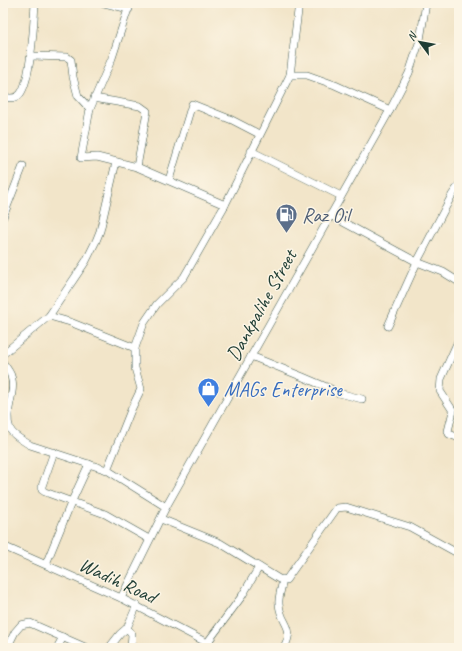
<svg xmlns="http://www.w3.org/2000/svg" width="462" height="651" viewBox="0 0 462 651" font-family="Caveat,sans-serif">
<rect width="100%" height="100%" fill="#fcf5e5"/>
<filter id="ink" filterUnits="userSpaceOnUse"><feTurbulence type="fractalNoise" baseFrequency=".025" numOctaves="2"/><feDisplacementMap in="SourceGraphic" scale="8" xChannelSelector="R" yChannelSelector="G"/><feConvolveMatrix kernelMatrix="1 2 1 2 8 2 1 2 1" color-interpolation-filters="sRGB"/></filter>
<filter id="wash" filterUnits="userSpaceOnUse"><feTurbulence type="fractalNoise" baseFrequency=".012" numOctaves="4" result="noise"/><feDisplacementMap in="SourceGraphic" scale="16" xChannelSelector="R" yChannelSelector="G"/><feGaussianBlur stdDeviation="0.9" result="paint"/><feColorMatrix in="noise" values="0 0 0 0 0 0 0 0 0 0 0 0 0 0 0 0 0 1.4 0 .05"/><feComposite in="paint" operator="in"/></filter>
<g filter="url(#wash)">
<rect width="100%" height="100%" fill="#f2e5c9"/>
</g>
<g filter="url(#ink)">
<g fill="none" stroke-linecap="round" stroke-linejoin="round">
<defs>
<g id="minor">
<polyline points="104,3 129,9"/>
<polyline points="130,3 112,58 90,109 81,158 97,157 137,167 225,205"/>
<polyline points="31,56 67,57 71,60 73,77 78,96 90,109"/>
<polyline points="290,75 307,75 335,85 390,110"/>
<path d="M 3,97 C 8,98 14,99 18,96 C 31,87 34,20 35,3"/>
<polyline points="94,98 140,106 147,111 137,167"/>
<polyline points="251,151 341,196"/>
<polyline points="169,180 192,104 232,120 259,134"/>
<polyline points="330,215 417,262 443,272 459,282"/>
<polyline points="3,217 23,166"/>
<polyline points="49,316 70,322 135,348"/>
<polyline points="388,326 417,262 452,195 459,185"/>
<polyline points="459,339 441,379 440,391 453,411 448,431 449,434 459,438"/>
<polyline points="3,354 49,316 86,261 96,241 100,231 116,162"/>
<polyline points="251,356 303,377 331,389 335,392 362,399"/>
<path d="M 3,363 C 6,367 10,372 11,376 C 17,392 3,413 10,429 C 13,436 24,441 30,445 L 107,470 L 166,507"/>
<polyline points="54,452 42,486 42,490 45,492 105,514 149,539"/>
<polyline points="107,470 131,410 141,389 135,368 135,348 144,323 157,304 184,277 225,205 290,75 299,3"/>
<polyline points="161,519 220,543 279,579 286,580 337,508 346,507 410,527 459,554"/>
<polyline points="3,546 121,598 217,648"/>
<polyline points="46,564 71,503 89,464"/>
<path d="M 283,579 C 282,587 278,597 279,604 C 281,626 296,625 284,648"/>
<polyline points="121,598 166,507 390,110 409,73 420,40 426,3"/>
<polyline points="127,628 132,634 131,648"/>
<polyline points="207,643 242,596 259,567"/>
<polyline points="7,648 15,632 21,625 30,623 87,648"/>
<polyline points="57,648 63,637"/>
<polyline points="109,648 120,634 127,628 137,605"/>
</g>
</defs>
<!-- minor casing -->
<use href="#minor" stroke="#3f564a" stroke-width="8"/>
<!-- minor -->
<use href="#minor" stroke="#fff" stroke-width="7"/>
</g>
</g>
<!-- icons -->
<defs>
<symbol id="fuel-pin" viewBox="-11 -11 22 30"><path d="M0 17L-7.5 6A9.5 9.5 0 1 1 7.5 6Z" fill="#5c6f8a" stroke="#fcf5e5"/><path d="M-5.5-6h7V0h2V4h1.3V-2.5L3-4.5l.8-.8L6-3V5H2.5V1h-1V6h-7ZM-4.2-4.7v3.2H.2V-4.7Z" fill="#fff"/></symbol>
<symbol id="shop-pin" viewBox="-11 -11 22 30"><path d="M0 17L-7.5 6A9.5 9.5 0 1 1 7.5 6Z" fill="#3f7fe0" stroke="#fcf5e5"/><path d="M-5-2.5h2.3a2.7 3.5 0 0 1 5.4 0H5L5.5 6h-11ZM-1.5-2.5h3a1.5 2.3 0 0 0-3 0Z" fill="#fff"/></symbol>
</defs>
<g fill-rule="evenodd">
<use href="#fuel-pin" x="274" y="202" width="25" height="34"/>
<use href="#shop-pin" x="196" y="376" width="25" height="34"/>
</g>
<g text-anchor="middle" stroke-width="3" stroke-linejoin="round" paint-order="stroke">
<!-- service labels -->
<g font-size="20" fill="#4e5e75" stroke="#fcf5e5" text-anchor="start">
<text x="302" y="222">Raz Oil</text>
</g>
<!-- street labels -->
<g font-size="20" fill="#1f3d34" stroke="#fcf5e5">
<text transform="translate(261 305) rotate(-61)" y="7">Dankpalihe Street</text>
<text transform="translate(118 580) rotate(25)" y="7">Wadih Road</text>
</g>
<!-- shop labels -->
<g font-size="20" fill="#366cbe" stroke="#fcf5e5" text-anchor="start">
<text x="224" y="396">MAGs Enterprise</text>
</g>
</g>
<!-- margin -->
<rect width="462" height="651" fill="none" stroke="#fcf5e5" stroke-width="16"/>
<!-- north arrow -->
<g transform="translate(420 42) rotate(302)" stroke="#fcf5e5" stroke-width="3" paint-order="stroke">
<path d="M0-3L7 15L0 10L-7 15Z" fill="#1f3d34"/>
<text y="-6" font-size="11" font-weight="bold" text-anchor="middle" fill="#1f3d34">N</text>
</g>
</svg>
